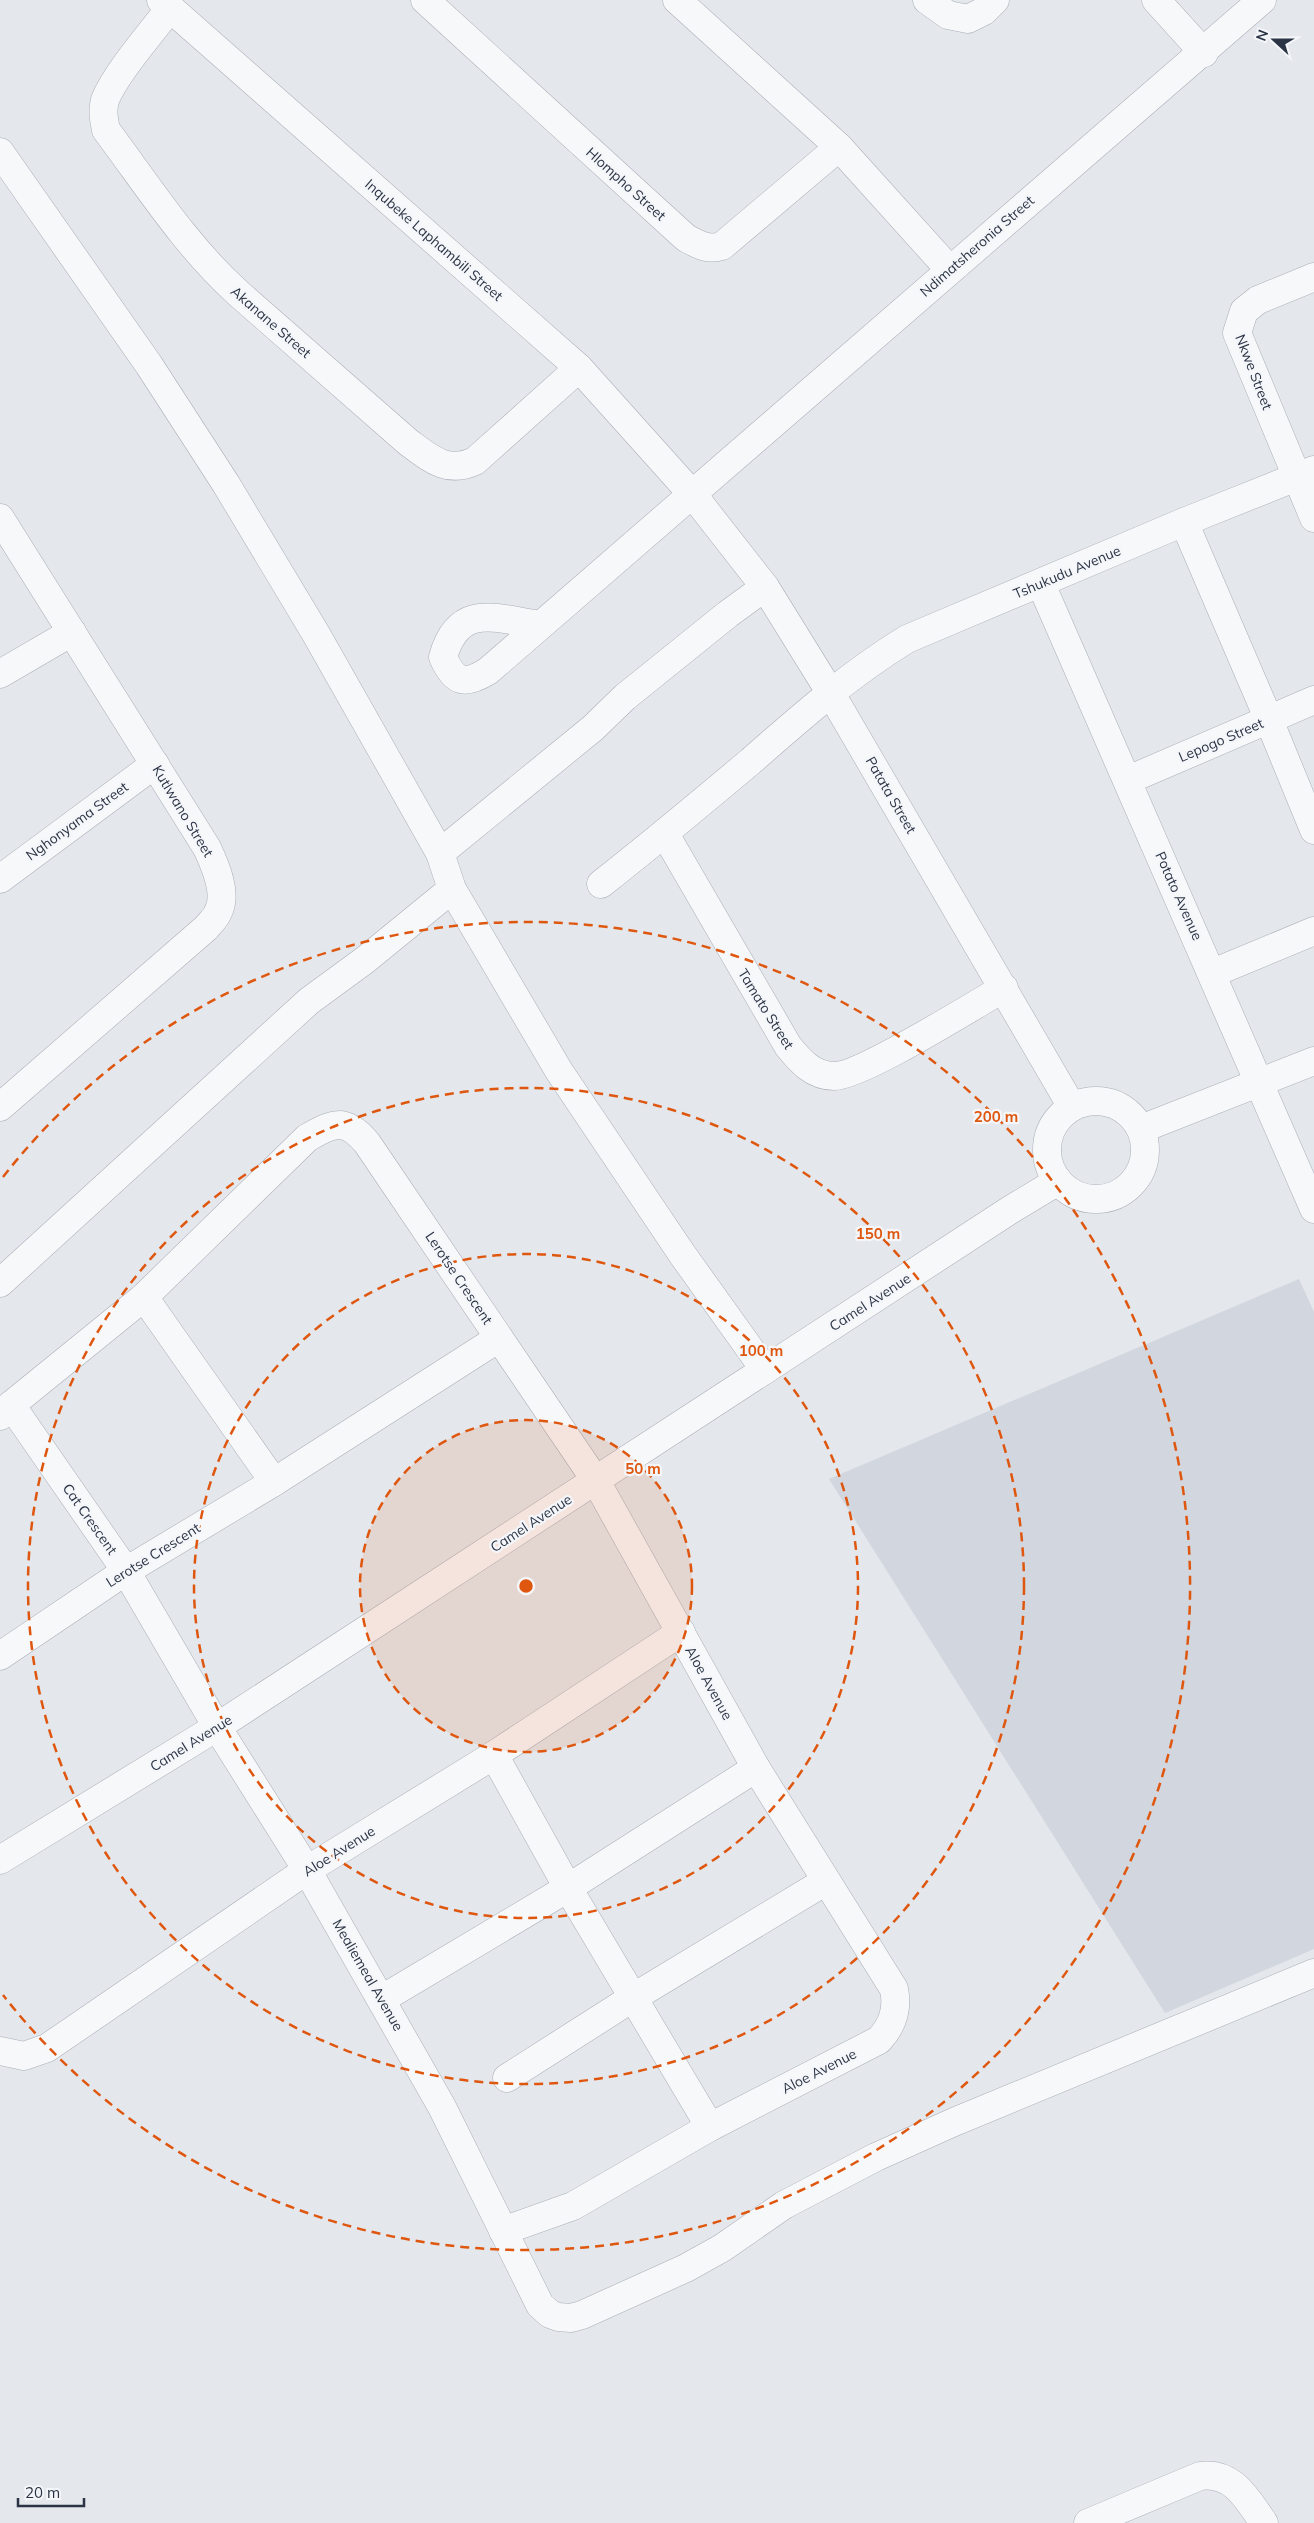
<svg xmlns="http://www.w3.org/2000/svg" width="1314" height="2523" viewBox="0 0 1314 2523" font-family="Mulish,sans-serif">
<rect width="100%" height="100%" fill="#e4e7ec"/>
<!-- built -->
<polygon fill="#d2d6de" points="1299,1279 1314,1312 1314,1949 1165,2013 829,1479"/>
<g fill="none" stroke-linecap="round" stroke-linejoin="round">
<defs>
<g id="minor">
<polyline points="161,0 579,368 693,495 765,587 830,692 1072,1107"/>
<path d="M 425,0 L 686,238 C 699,245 707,250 722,246 L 839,147"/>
<polyline points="677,0 839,147 949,269"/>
<polyline points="927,0 948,15 968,19 984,11 995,0"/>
<polyline points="1156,0 1204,53"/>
<path d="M 170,8 C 152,32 115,74 105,100 C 102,111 104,120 106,130 C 148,186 186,246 238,293 L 408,442 C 431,459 447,474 475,461 L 579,368"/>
<polyline points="0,152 149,365 226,484 316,634 440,853 452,889 559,1071 682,1254 765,1370"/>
<polyline points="1314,277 1258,300 1244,311 1237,333 1314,518"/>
<path d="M 0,518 L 207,848 C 215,865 228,894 218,912 C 216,918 210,923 206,928 L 0,1107"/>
<polyline points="1184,522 1269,720 1314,830"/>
<polyline points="1041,584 1314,1209"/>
<path d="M 541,625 C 496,619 459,601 443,657 C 454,682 464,686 488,671 L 1262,0"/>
<polyline points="0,674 72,632"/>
<polyline points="1128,780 1314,700"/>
<path d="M 665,834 L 788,1046 C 800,1061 813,1076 834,1076 C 860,1077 974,1005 1004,988"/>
<polyline points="440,853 593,728 625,697 728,614 765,587"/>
<polyline points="0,879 155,764"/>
<path d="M 601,884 C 652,844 701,803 751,761 C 801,717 850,674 907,639 L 1184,522 L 1314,470"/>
<polyline points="1213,973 1314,931"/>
<circle cx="1096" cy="1150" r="49"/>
<polyline points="1141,1129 1314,1061"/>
<polyline points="0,1283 309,1001 365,960 452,889"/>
<polyline points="144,1297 274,1482"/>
<path d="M 11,1405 L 144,1297 L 307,1138 C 333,1123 345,1117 367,1143 L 596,1481 L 756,1768 L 894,1989 C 898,2009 893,2025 879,2040 L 710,2127 L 573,2206 L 503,2231"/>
<polyline points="0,1416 11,1405 126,1571 217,1727 307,1870 442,2107 540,2305 550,2314 558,2317 571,2318 582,2315 686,2268 722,2248 784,2205 876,2157 954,2122 1314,1973"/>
<polyline points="0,1656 126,1571 274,1482 499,1338"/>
<polyline points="494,1755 568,1888 710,2127"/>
<polyline points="0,1860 217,1727 1010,1210 1058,1181"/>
<polyline points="382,1999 568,1888 756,1768"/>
<polyline points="0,2051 24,2056 47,2048 307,1870 494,1755 681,1632"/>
<polyline points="507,2078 634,1997 826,1881"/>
<path d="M 1088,2523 L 1200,2476 C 1233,2471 1247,2499 1264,2523"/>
</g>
</defs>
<!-- minor casing -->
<use href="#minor" stroke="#a9aeb7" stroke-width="29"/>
<!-- minor -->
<use href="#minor" stroke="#f7f8fa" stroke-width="28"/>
</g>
<!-- distance rings -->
<circle cx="526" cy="1586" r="166" fill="#df570f" fill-opacity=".12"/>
<g fill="none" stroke="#df570f" stroke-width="2.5" stroke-dasharray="9 6">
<circle cx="526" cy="1586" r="166"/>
<circle cx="526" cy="1586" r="332"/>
<circle cx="526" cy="1586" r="498"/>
<path d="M3 1177A664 664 0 1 1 3 1995"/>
</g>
<g text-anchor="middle" stroke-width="4.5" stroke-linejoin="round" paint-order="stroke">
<!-- street labels -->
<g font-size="14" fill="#2b3445" stroke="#f4f6f9">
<text transform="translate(626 184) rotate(42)" y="5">Hlompho Street</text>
<text transform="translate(434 240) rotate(41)" y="5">Inqubeke Laphambili Street</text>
<text transform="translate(977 246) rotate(-41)" y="5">Ndimatsheronia Street</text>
<text transform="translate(271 322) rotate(41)" y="5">Akanane Street</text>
<text transform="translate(1254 372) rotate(69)" y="5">Nkwe Street</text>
<text transform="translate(1067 572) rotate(-23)" y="5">Tshukudu Avenue</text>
<text transform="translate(1221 740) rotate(-23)" y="5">Lepogo Street</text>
<text transform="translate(891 795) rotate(60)" y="5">Patata Street</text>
<text transform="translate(183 811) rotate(59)" y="5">Kutlwano Street</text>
<text transform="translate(77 821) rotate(-36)" y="5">Nghonyama Street</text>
<text transform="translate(1179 896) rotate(66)" y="5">Potato Avenue</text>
<text transform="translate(766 1009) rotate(58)" y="5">Tamato Street</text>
<text transform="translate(459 1278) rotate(56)" y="5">Lerotse Crescent</text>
<text transform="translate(870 1302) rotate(-33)" y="5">Camel Avenue</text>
<text transform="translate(90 1519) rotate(55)" y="5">Cat Crescent</text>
<text transform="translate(531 1523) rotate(-33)" y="5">Camel Avenue</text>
<text transform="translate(153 1555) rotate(-32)" y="5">Lerotse Crescent</text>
<text transform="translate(709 1683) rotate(61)" y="5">Aloe Avenue</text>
<text transform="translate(191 1743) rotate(-32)" y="5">Camel Avenue</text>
<text transform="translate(339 1851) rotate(-32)" y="5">Aloe Avenue</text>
<text transform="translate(368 1975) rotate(60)" y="5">Mealiemeal Avenue</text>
<text transform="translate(819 2071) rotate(-27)" y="5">Aloe Avenue</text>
</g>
</g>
<circle cx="526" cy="1586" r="8" fill="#df570f" stroke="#f4f6f9" stroke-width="2.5"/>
<g font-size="15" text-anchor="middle" font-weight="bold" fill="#df570f" stroke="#f4f6f9" stroke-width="4.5" stroke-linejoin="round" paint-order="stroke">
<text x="996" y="1122">200 m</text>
<text x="878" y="1239">150 m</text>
<text x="761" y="1356">100 m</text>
<text x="643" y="1474">50 m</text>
</g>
<!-- north arrow -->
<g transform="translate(1274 40) rotate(291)" stroke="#f4f6f9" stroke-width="4" paint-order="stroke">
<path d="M0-4L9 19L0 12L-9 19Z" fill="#2b3445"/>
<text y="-8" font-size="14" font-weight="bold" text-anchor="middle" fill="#2b3445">N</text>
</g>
<!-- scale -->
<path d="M18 2498v8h66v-8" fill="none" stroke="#2b3445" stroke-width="2.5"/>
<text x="25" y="2498" font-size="15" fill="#2b3445" stroke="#f4f6f9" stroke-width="4" paint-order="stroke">20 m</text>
</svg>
